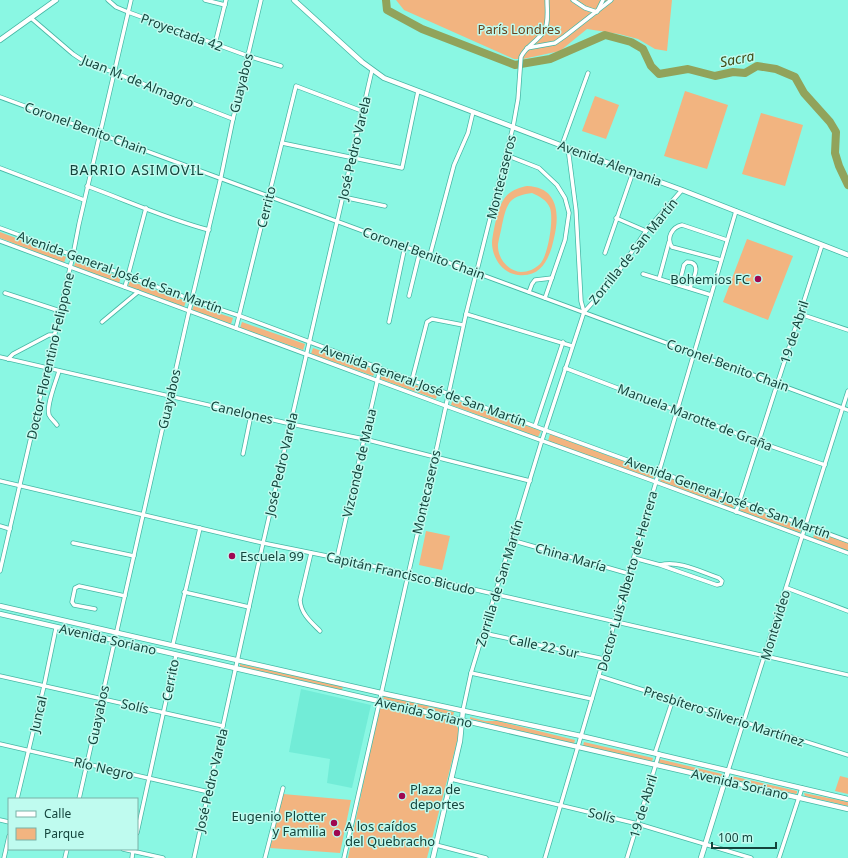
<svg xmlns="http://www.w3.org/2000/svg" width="848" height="858" viewBox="0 0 848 858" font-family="'Noto Sans',sans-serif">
<rect width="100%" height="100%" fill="#8af7e3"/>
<!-- built -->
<polygon fill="#72ecd7" points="301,689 371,705 352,788 327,783 330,759 289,752"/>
<!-- green -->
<g fill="#f2b480" fill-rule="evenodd">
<polygon points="396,0 672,0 667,51 655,49 638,39 619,34 587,29 560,51 523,59 514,59 404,10"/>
<polygon points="685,91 728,105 707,169 664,156"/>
<polygon points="595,96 619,105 606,139 582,131"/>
<polygon points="761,113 803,125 785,186 742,174"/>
<path d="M 527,186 C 558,187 560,214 554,238 C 550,257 542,278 518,275 C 511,274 505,271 500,265 C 495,259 492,250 492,243 C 493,232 498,207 504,199 C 509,191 518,188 527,186 ZM 532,193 C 539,196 547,200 550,208 C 554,219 548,256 540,264 C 535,269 528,272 521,272 C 507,271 497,257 498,244 C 499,238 501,231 502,225 C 504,217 505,209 510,202 C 515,196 524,194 532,193 Z"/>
<polygon points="0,232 66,257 64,263 0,238"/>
<polygon points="747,239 793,256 768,320 723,302"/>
<polygon points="76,261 121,277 119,283 74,266"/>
<polygon points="130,281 186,301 184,307 128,286"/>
<polygon points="194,305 233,318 231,324 192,310"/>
<polygon points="242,322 305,344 303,350 240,328"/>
<polygon points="313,348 376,370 373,376 311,354"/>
<polygon points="382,373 438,393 436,399 380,379"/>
<polygon points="453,399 541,431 538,437 451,405"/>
<polygon points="550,434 655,473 653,479 548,441"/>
<polygon points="662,475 735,502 733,509 660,482"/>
<polygon points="742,505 802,527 800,533 740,511"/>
<polygon points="426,531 450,536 442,570 419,565"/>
<polygon points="815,531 848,543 848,551 813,538"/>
<polygon points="240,664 343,686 342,690 240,667"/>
<polygon points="384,696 454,712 453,716 383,700"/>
<polygon points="382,705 452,720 458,728 459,734 427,858 348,858 379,706"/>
<polygon points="470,717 485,721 498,721 575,740 574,744 470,719"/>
<polygon points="584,742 653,758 652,762 583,746"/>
<polygon points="659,759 722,774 721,778 658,763"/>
<polygon points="732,776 797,791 797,793 796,794 731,779"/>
<polygon points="840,776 848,778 848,794 835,791"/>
<polygon points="804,793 848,802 848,806 805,796"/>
<polygon points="283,794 351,800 340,853 270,848"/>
</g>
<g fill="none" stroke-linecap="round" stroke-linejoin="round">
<!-- river -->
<polyline stroke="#91a35b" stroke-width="8" points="386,0 387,10 422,29 515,65 550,59 605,35 631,42 643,49 651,66 659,74 688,69 715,76 733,72 745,73 757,66 776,69 795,77 804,93 830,122 836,132 835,153 839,166 848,185"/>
<defs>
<g id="minor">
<polyline points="108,0 116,7 128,12 248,56 281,66"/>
<polyline points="205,0 225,5"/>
<polyline points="573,0 585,8 597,12 603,0"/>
<polyline points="31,18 73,54 82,60 233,119"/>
<polyline points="215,44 226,0"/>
<polyline points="527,48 555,43 565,36 611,0"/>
<polyline points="0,97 848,410"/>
<polyline points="282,143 402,168 418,91"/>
<polyline points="562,145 588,73"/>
<polyline points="568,148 576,210 581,301 584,312"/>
<polyline points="506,155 539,168 557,185 565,198 569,213 565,240 545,298"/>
<polyline points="0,168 84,200"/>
<path d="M 87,186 C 128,201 167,219 209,230"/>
<polyline points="343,197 385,206"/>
<polyline points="616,218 646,231"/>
<path d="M 0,228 C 80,257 159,290 240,316 L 545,430 L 848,541"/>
<polyline points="0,241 446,406 656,482 848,553"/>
<polyline points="605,253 633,172"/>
<polyline points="430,255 454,165 468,133 473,112"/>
<path d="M 721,260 L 672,247 C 666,238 672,227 682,225 L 727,240"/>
<polyline points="643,274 711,295"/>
<polyline points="659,279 669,242"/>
<path d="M 679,285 L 684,265 L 687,262 C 703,262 693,279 690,288"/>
<polyline points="125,287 146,208"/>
<polyline points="529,292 532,284 535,280 552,278"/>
<polyline points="5,293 60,311"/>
<polyline points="409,296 420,251"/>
<polyline points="466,314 572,346"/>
<polyline points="800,314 848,330"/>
<polyline points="102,322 138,292"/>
<polyline points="389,322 405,246"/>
<polyline points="236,328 296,86 362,111"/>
<polyline points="0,357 291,424 364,439 530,481"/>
<polyline points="8,359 13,354 49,335 55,335"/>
<polyline points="565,368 759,442 825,465"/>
<polyline points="412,380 427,322 432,319 463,325"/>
<path d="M 57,425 C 55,422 51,419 49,415 C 46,405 56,382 59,371"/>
<polyline points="535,426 563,342"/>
<polyline points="243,454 251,415"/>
<polyline points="0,481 263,543 337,558 848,675"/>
<polyline points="736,512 822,245"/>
<polyline points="0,526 10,529"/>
<polyline points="511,540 630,574"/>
<polyline points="73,543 134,556"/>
<path d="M 311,553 L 300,600 C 301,614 311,622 320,631"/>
<polyline points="337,558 380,369"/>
<path d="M 634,558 L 660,565 L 717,585 L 721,584 L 722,581 L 719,578 C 701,572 679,560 660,565"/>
<polyline points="0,571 73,255 79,224 131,0"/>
<polyline points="787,588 848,611"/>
<polyline points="184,592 249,607"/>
<polyline points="95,609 74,605 72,602 75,588 79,586 125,596"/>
<polyline points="483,633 604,659"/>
<polyline points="173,644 200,528"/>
<polyline points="471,673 592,699"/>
<polyline points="0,676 223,726"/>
<polyline points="599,676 848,755"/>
<polyline points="463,710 471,673 495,594 542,440 584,312 612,281 646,231 682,190"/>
<polyline points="0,744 209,792"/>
<polyline points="655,753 673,699"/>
<polyline points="728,771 848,391"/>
<polyline points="451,779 638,824 751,858"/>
<polyline points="17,799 44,686 56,628"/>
<polyline points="79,799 189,311 221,177 233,119 261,0"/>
<polyline points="0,820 9,822"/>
<polyline points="137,833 176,655"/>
<polyline points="436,845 486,858"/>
<polyline points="123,849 163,858"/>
<polyline points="4,858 9,836"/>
<polyline points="65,858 67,849"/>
<polyline points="132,858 133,850"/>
<polyline points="194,858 263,543 372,70"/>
<polyline points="265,858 283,788"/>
<path d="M 344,858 L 435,456 L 466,314 L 513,127 L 518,99 L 521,57 C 526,46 538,41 544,31 C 549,23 547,10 547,0"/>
<polyline points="545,858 736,211"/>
<polyline points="627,858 659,754"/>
<polyline points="779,858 802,788"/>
</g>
<g id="tertiary">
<polyline points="294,0 362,62 384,78 568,148 682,190 848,255"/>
<polyline points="0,40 56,0"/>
<polyline points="0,606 381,693 581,736 848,799"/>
<polyline points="0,614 848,809"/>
<polyline points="433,858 460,741 463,710"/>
<polyline points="701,858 728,771"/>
</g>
</defs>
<!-- minor casing -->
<use href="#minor" stroke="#46b7a5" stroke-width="5"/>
<!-- tertiary casing -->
<use href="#tertiary" stroke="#46b7a5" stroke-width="6"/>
<!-- minor -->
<use href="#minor" stroke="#fff" stroke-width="3.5"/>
<!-- tertiary -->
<use href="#tertiary" stroke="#fff" stroke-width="4.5"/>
</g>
<!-- markers -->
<g fill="#9e0851" stroke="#bffbef" stroke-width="1.5">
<circle cx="758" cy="279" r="4"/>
<circle cx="232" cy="556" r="4"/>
<circle cx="402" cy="796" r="4"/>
<circle cx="334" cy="823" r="4"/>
<circle cx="337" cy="833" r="4"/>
</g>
<g text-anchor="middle" stroke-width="3" stroke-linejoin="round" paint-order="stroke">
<!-- park labels -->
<g font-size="13" fill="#6b421c" stroke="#bffbef">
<text x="519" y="34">París Londres</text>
</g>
<!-- street labels -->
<g font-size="13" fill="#14443c" stroke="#bffbef">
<text transform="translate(182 32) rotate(20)" y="5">Proyectada 42</text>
<text transform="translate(138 81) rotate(22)" y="5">Juan M. de Almagro</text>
<text transform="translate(241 83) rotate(-76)" y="5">Guayabos</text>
<text transform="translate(86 128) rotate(20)" y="5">Coronel Benito Chain</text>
<text transform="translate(354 148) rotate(-77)" y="5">José Pedro Varela</text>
<text transform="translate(610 163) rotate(20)" y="5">Avenida Alemania</text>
<text transform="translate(501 177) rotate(-76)" y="5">Montecaseros</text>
<text transform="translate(266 207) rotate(-76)" y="5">Cerrito</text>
<text transform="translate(633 251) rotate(-51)" y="5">Zorrilla de San Martín</text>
<text transform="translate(424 253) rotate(20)" y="5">Coronel Benito Chain</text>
<text transform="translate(120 272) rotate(20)" y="5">Avenida General José de San Martín</text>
<text transform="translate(794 332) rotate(-72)" y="5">19 de Abril</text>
<text transform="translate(50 356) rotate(-77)" y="5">Doctor Florentino Felippone</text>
<text transform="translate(728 365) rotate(20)" y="5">Coronel Benito Chain</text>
<text transform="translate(424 385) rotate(20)" y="5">Avenida General José de San Martín</text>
<text transform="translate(169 399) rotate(-77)" y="5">Guayabos</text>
<text transform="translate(242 412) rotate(13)" y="5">Canelones</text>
<text transform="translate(695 417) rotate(21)" y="5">Manuela Marotte de Graña</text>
<text transform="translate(359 463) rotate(-77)" y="5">Vizconde de Maua</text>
<text transform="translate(281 464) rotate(-77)" y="5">José Pedro Varela</text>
<text transform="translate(426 492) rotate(-77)" y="5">Montecaseros</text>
<text transform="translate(728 497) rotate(20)" y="5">Avenida General José de San Martín</text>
<text transform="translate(571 557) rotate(16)" y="5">China María</text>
<text transform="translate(401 573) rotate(13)" y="5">Capitán Francisco Bicudo</text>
<text transform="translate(627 581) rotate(-74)" y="5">Doctor Luis Alberto de Herrera</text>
<text transform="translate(499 583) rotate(-73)" y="5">Zorrilla de San Martín</text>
<text transform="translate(775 625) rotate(-73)" y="5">Montevideo</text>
<text transform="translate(108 639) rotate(13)" y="5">Avenida Soriano</text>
<text transform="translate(544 646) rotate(12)" y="5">Calle 22 Sur</text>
<text transform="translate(170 680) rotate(-79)" y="5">Cerrito</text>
<text transform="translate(135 706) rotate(13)" y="5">Solís</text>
<text transform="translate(424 712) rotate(13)" y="5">Avenida Soriano</text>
<text transform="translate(38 714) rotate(-77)" y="5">Juncal</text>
<text transform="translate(98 715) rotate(-78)" y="5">Guayabos</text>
<text transform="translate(724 716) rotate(18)" y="5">Presbítero Silverio Martínez</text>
<text transform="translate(104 768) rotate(13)" y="5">Río Negro</text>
<text transform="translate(211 780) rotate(-77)" y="5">José Pedro Varela</text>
<text transform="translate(740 784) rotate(13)" y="5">Avenida Soriano</text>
<text transform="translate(643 806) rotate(-73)" y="5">19 de Abril</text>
<text transform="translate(602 815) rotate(14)" y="5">Solís</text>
</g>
<!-- poi labels -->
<g font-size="13" fill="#14443c" stroke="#bffbef" text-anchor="start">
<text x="750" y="284" text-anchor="end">Bohemios FC</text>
<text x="240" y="561">Escuela 99</text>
<text x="410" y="794">Plaza de<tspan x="410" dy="15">deportes</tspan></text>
<text x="326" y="821" text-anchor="end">Eugenio Plotter<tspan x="326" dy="15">y Familia</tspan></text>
<text x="345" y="831">A los caídos<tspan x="345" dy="15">del Quebracho</tspan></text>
</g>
<!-- water labels -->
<g font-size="14" font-style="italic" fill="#424e19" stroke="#bffbef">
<text transform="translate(737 59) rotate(-11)" y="5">Sacra</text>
</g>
<!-- neighbourhood labels -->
<g font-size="14" letter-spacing="1" fill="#14443c" stroke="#bffbef">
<text x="137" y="175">BARRIO ASIMOVIL</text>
</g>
</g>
<!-- legend -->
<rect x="8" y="798" width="130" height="52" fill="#bffbef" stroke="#7bb2a7"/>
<rect x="16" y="811" width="20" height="6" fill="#ffffff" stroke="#7bb2a7"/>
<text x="44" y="818" font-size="12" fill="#14443c">Calle</text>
<rect x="16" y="828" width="20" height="12" fill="#f2b480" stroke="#7bb2a7"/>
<text x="44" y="838" font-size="12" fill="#14443c">Parque</text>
<!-- scale -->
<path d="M712 842v6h64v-6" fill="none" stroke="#14443c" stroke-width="2"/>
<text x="718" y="842" font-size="12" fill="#14443c" stroke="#bffbef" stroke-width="3" paint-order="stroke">100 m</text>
</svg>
